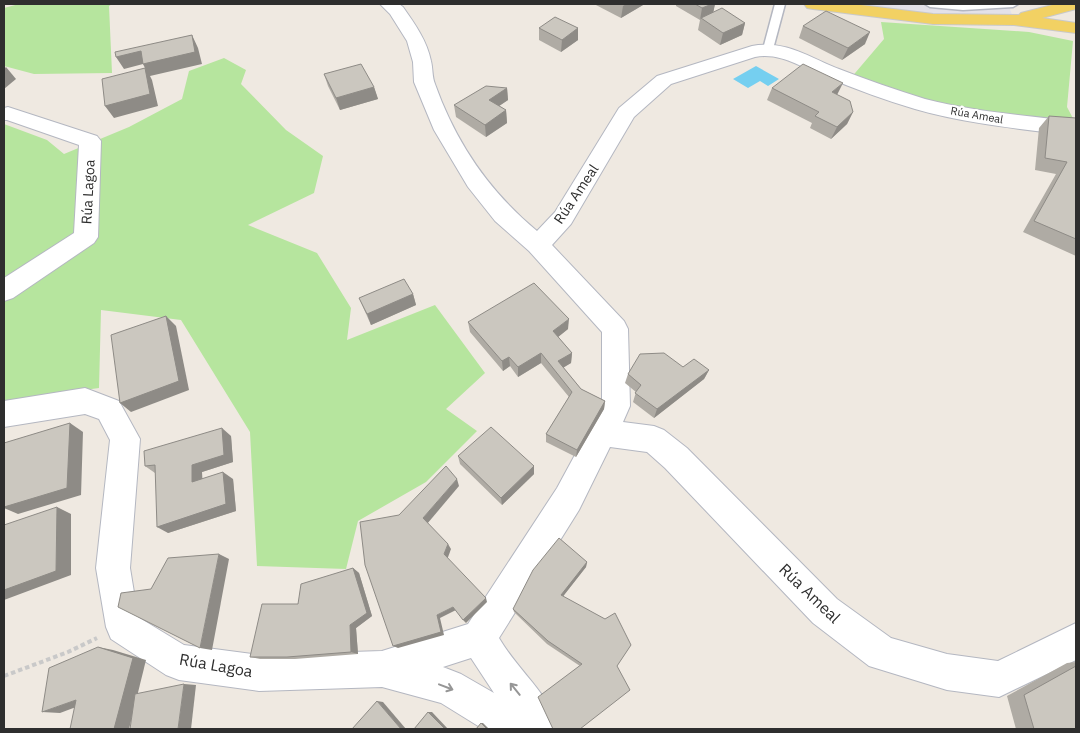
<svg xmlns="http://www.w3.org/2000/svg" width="1080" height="733" viewBox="0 0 1080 733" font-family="'IBM Plex Sans',sans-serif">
<rect width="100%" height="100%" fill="#efe9e1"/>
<!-- industrial -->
<polygon fill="#e3e1e8" points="814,4 1008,4 1014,20 843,8"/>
<!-- green -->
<g fill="#b6e59e">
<polygon points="19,4 112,4 109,6 112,73 34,74 4,66 4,8"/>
<polygon points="881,22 1029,32 1073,41 1067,107 1076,124 960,113 850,79 884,39"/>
<polygon points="224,58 246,70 241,84 286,130 323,156 314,193 248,225 317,253 351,308 347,340 435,305 485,373 446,409 477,431 426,482 358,521 346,569 257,566 250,432 181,320 101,310 99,388 4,401 4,124 47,140 64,154 129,127 182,99 189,71"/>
</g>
<!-- water -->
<polygon fill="#75cff0" points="756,66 779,79 768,86 760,81 748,88 733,79"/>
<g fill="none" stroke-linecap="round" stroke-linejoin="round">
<defs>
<g id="lane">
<polygon points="775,4 785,4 773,49 768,52 763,49"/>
<polygon points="925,4 1018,4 1013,7 963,10 930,7"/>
</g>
<g id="street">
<path d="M 380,4 L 399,4 L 403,7 C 415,24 427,41 431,61 C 433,69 432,77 435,84 C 456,143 489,191 537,231 L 555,212 L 619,108 L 657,76 L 752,46 C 786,40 808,57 839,69 C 867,80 896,90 925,99 C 974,112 1026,115 1076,122 L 1076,136 C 1022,129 967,124 915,109 C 885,100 855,89 826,77 C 802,68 781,52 755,57 L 671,84 L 634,117 L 571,224 L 552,245 L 624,321 L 628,329 L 630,406 L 623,422 L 654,426 L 664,430 L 687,448 L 837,599 L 891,638 L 947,654 L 998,661 L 1076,623 L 1076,660 L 999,697 L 947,690 L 869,666 L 813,623 L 665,468 L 647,452 L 610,447 L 579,510 L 499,638 C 519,672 546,690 560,729 L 483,729 L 441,703 L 382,687 L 259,691 L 179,680 L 166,675 L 111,639 L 106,627 L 96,568 L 110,440 L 99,419 L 85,414 L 4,427 L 4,401 L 85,388 L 119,401 L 140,439 L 130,568 L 138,617 L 184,645 L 259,655 L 382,651 L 468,624 L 557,488 L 602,405 L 602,332 L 529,251 L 495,221 L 468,187 L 434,130 L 414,82 L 413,62 L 407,41 L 390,14 ZM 471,658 L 494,693 L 461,674 L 443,667 Z"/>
<polygon points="8,107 97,136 101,141 98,237 94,243 13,298 4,301 4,278 74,233 79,145 7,120 4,120 4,108"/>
</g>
<polygon id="primary" points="804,4 853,4 933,14 1019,15 1021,13 1056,4 1076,4 1076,9 1042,18 1076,23 1076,33 1014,25 933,24 813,9 807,8"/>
</defs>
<!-- lane casing -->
<use href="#lane" stroke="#b4b7c1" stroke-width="3"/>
<!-- street casing -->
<use href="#street" stroke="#b4b7c1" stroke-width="2"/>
<!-- primary casing -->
<use href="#primary" stroke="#c9c9c9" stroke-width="2"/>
<!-- path -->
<polyline stroke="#c9c9c9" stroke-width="4" stroke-dasharray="4.5 3" stroke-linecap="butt" points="4,676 68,652 97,638"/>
<!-- lane -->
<use href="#lane" fill="#fff" fill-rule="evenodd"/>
<!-- street -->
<use href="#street" fill="#fff" fill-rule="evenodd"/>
<!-- primary -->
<use href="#primary" fill="#f2d163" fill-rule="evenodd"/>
</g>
<!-- wall -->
<g fill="#afaba4">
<polygon points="594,4 643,4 643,5 621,18"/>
<polygon points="676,4 715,4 713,12 745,23 742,35 720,45 698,30 700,20 676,6"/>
<polygon points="803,26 865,44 842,60 799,38"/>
<polygon points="539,28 578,28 578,40 561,52 539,40"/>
<polygon points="324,74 374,87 378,99 340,110 328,86"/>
<polygon points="507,88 508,100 499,106 506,110 507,123 486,137 456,117 454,105"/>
<polygon points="772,88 837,95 853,112 847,124 831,139 810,128 812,123 767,100"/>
<polygon points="1049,116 1076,118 1076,256 1023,232 1056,174 1035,170 1039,128"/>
<polygon points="413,294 416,305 371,325 359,298"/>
<polygon points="468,322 568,329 558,337 572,353 571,363 563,367 581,389 605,401 604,409 576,457 546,442 546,434 569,397 541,363 518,377 510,366 503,371 470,332"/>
<polygon points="683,367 709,370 704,379 654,418 633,402 636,392 625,383 628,374"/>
<polygon points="231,436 233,462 202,472 202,479 233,479 236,511 168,533 155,473 145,466"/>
<polygon points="458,456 534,474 502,505 460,464"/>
<polygon points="587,562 586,567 563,596 631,645 580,666 547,644 514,612 513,609"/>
<polygon points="353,568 359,573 372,616 356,628 358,654 295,659 260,659 250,657 298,604"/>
<polygon points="1076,662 1076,729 1016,729 1007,696 1067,663"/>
</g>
<!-- shaded-wall -->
<g fill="#8e8b86">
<polygon points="626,4 643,4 643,5 621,18 623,6"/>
<polygon points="712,4 715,4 713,14 701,18 700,20 702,8"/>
<polygon points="745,23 742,35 720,45 723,33"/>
<polygon points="578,28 578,40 561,52 562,40"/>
<polygon points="870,32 865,44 842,60 848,48"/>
<polygon points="192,35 198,48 202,64 150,76 152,80 158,106 114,118 105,106 145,68 143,64 124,69 116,57"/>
<polygon points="6,67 16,79 4,89 4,69"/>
<polygon points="843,83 837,95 832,92"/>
<polygon points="374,87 378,99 340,110 336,98"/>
<polygon points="507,88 508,100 490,112 489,100"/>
<polygon points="506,110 507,123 486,137 485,125"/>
<polygon points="853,112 847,124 831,139 837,127"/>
<polygon points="413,294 416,305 371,325 367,314"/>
<polygon points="166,316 176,326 189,390 131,412 120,403"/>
<polygon points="569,319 568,329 553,341 553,331"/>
<polygon points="541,353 541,363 518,377 518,367"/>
<polygon points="572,353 571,363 558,371 558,361"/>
<polygon points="509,357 510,366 503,371 502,361"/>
<polygon points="709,370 704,379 654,418 657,409"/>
<polygon points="605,401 604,409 576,457 577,450"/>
<polygon points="70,423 83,432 81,495 18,514 4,508 4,507"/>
<polygon points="222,428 231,436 233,462 202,472 203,489 192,482 192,465"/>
<polygon points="534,466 534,474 502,505 501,498"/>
<polygon points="223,472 233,479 236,511 168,533 157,527"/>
<polygon points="457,479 459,486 427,524 423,518"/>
<polygon points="57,507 71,514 71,575 4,600 4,590"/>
<polygon points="448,544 451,549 447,560 444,554"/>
<polygon points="219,554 229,559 212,650 200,648"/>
<polygon points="587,562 586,567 561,599 561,595"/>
<polygon points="353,568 359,573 372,616 356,628 358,654 351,652 350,625"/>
<polygon points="486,598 487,602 466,623 463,620"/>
<polygon points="453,607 456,610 440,618 444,635 398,648 393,646 437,615"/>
<polygon points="98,647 113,650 146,660 129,729 114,729"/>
<polygon points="184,684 196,685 191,729 178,729"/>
<polygon points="76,700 92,701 60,713 42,712"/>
<polygon points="377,701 383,702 406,729 401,729"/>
<polygon points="428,712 432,712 448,729 445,729"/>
<polygon points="481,723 483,723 489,729 487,729"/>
</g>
<!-- building -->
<g fill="#cbc7bf" stroke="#8e8b86">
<polygon points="695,4 712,4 702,8"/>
<polygon points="722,8 745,23 723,33 701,18"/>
<polygon points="826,11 870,32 848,48 803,26"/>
<polygon points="555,17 578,28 562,40 539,28"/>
<polygon points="192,35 195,52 143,64 141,51 116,57 115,52"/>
<polygon points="361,64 374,87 336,98 324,74"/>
<polygon points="803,64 843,83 832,92 850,101 853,112 837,127 815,116 819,112 772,88"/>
<polygon points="145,68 150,94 105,106 102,79"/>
<polygon points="486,86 507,88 489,100 506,110 485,125 454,105"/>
<polygon points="1049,116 1076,118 1076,239 1034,221 1067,162 1045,158"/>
<polygon points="404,279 413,294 367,314 359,298"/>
<polygon points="534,283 569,319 553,331 572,353 558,361 581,389 605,401 577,450 546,434 572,392 541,353 518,367 509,357 502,361 468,322"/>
<polygon points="166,316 179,381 120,403 111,335"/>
<polygon points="664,353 683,367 694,359 709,370 657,409 635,393 641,385 628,374 640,354"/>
<polygon points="70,423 67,488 4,507 4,443"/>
<polygon points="491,427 534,466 501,498 458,456"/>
<polygon points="222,428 224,455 192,465 192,482 223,472 226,504 157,527 155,465 145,466 144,451"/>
<polygon points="446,466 457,479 423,518 448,544 444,554 486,598 463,620 453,607 437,615 441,632 393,646 365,565 360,522 399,515"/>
<polygon points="57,507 56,571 4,590 4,525"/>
<polygon points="559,538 587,562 561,595 605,619 615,613 631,645 617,666 630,690 580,729 553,729 538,697 582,664 548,641 513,609 533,570"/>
<polygon points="219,554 200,648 118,607 121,593 151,589 168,558"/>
<polygon points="353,568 367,613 350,625 351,652 287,657 250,657 262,604 298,604 301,584"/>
<polygon points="98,647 133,658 114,729 70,729 76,700 42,712 49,668"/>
<polygon points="1076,666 1076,729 1034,729 1024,695"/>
<polygon points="184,684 178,729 130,729 135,694"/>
<polygon points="377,701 401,729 352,729"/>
<polygon points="428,712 445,729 414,729"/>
<polygon points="481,723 487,729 476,729"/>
</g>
<!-- one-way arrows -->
<defs><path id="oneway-shaft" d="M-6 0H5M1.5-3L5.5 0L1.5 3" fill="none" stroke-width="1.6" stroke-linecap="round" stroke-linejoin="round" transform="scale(1.25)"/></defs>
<g stroke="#969696">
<use href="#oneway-shaft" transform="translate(446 687) rotate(21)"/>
<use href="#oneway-shaft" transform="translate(515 689) rotate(-129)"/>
</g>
<g text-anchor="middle" stroke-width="4" stroke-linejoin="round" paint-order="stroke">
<!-- far-street labels -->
<g font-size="11" fill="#2e2e2e" stroke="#fff">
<text transform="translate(977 115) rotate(10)" y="4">Rúa Ameal</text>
</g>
<!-- street labels -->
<g font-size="14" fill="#2e2e2e" stroke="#fff">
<text transform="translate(88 192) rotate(-87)" y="5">Rúa Lagoa</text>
<text transform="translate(576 194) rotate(-56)" y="5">Rúa Ameal</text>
</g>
<!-- near-street labels -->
<g font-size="16" fill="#2e2e2e" stroke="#fff">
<text transform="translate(810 593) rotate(44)" y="6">Rúa Ameal</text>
<text transform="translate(216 665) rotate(10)" y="6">Rúa Lagoa</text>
</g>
</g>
<!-- border -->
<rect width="1080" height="733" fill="none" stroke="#2e2e2e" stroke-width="10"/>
</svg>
